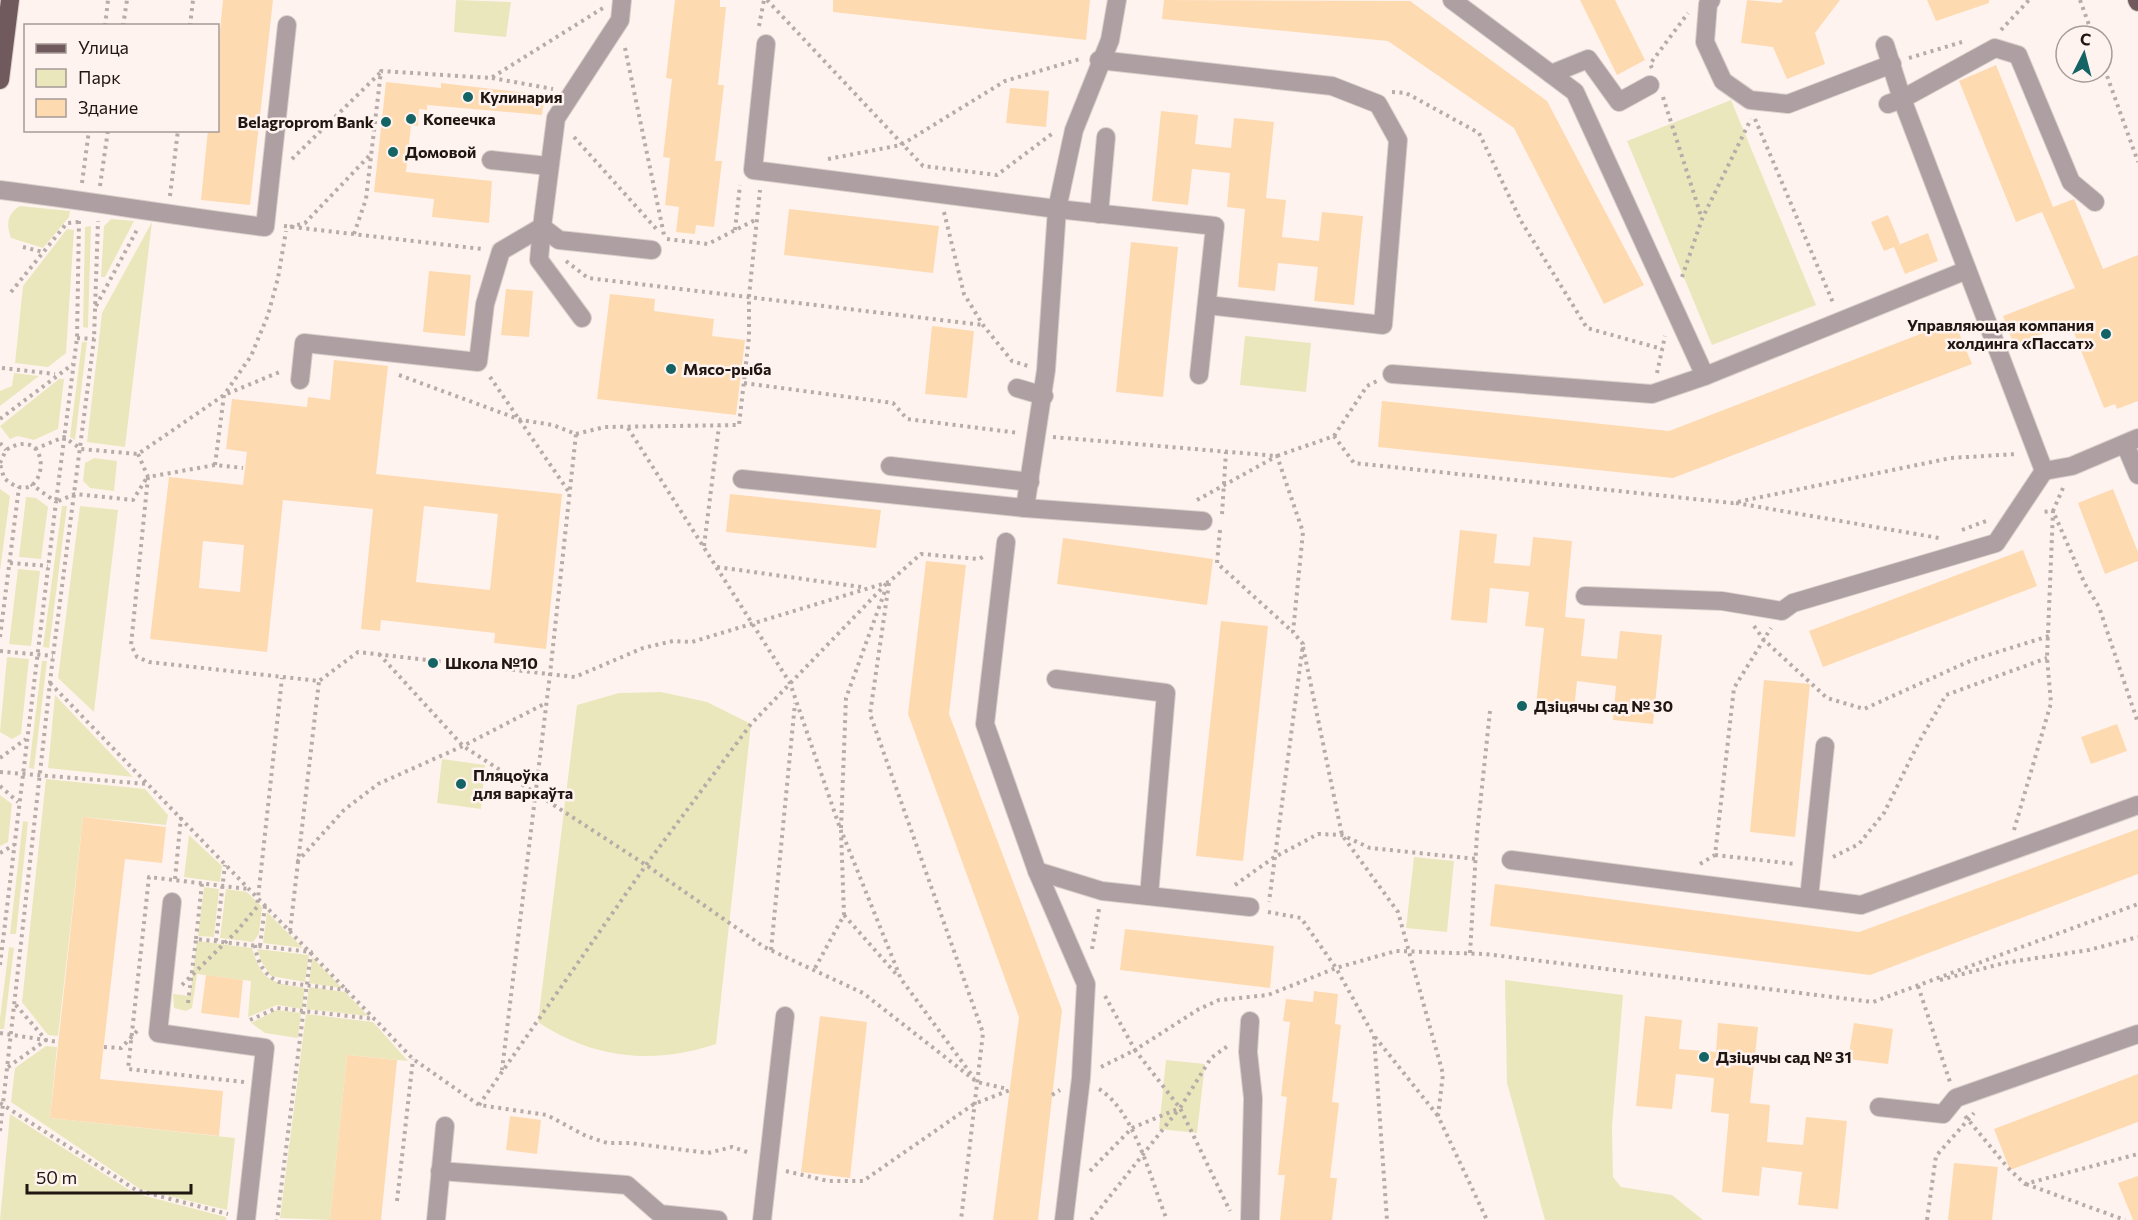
<svg xmlns="http://www.w3.org/2000/svg" width="2138" height="1220" viewBox="0 0 2138 1220" font-family="Commissioner,sans-serif">
<rect width="100%" height="100%" fill="#fff3ef"/>
<!-- green -->
<g fill="#ebe7bc">
<polygon points="456,0 511,2 506,37 454,32"/>
<polygon points="1731,100 1816,305 1712,345 1627,141"/>
<path d="M 20,206 L 70,211 L 69,217 L 43,248 L 11,238 C 6,224 7,214 20,206 Z"/>
<polygon points="111,219 134,221 105,277 101,277 104,226"/>
<polygon points="152,222 125,447 87,442 102,313"/>
<polygon points="91,226 88,328 83,327 85,227"/>
<polygon points="67,229 74,230 66,353 48,367 15,363 23,286"/>
<polygon points="1245,336 1311,343 1306,392 1240,385"/>
<polygon points="82,342 87,342 75,440 70,437"/>
<polygon points="14,373 39,376 0,406 0,391 12,386"/>
<polygon points="59,379 64,379 58,429 34,440 18,436 10,439 0,426"/>
<polygon points="94,458 117,461 114,491 90,488 83,481 85,463"/>
<polygon points="0,489 10,496 0,571"/>
<polygon points="26,497 36,498 48,507 41,559 19,557"/>
<polygon points="62,506 67,506 49,648 43,647"/>
<polygon points="80,506 118,510 94,712 58,678"/>
<polygon points="18,569 40,571 31,646 9,644"/>
<polygon points="7,657 29,659 21,734 12,739 0,732"/>
<polygon points="42,661 47,661 34,769 29,768"/>
<path d="M 661,692 L 707,702 L 751,724 L 716,1044 C 654,1065 593,1059 538,1022 L 577,705 L 619,693 Z"/>
<polygon points="55,695 133,777 48,768"/>
<polygon points="442,759 485,765 481,809 437,803"/>
<polygon points="46,779 145,789 168,815 166,825 83,817 58,1036 48,1035 22,1002"/>
<polygon points="0,795 12,804 8,842 0,846"/>
<polygon points="23,821 28,822 16,934 10,934"/>
<polygon points="189,835 222,866 220,882 184,877"/>
<polygon points="1414,857 1454,861 1447,932 1406,928"/>
<polygon points="204,887 219,889 214,937 198,936"/>
<polygon points="226,889 247,892 262,907 259,934 253,942 220,938"/>
<polygon points="267,912 303,948 263,943"/>
<path d="M 197,941 L 252,948 C 262,982 272,983 305,988 L 302,1009 L 277,1005 L 248,1017 L 251,981 L 197,974 L 192,1008 L 186,1011 L 174,1008 L 173,994 L 190,996 Z"/>
<polygon points="9,947 14,948 4,1029 0,1029 0,1019"/>
<polygon points="257,949 309,955 305,982 271,976 261,961"/>
<polygon points="312,957 342,988 309,983"/>
<polygon points="1505,980 1623,995 1612,1127 1613,1177 1621,1187 1672,1195 1703,1220 1545,1220 1507,1083"/>
<polygon points="309,987 345,992 368,1016 306,1009"/>
<polygon points="277,1010 301,1013 298,1038 265,1033 251,1023"/>
<polygon points="306,1014 373,1022 408,1061 347,1055 330,1220 280,1218"/>
<polygon points="46,1046 57,1047 50,1118 235,1138 227,1210 140,1189 11,1102 15,1068"/>
<polygon points="1166,1060 1205,1064 1197,1133 1159,1129"/>
<polygon points="10,1114 134,1193 226,1217 226,1220 0,1220"/>
</g>
<!-- building -->
<g fill="#fedab1" fill-rule="evenodd">
<polygon points="223,0 273,0 250,205 201,200 208,130 218,130 218,51"/>
<polygon points="675,0 720,0 720,7 726,7 718,85 724,85 715,161 722,161 714,227 696,225 695,234 676,232 679,207 665,205 670,158 663,157 672,79 666,78"/>
<polygon points="833,0 1090,0 1086,40 833,12"/>
<polygon points="1164,0 1410,1 1547,101 1644,285 1604,304 1514,128 1388,41 1162,19"/>
<polygon points="1580,0 1615,0 1645,60 1617,75"/>
<polygon points="1747,0 1781,3 1783,0 1840,0 1815,33 1825,64 1787,79 1773,47 1741,43"/>
<polygon points="1927,0 1989,0 1989,3 1936,21"/>
<polygon points="1996,65 2053,207 2074,199 2103,269 2138,255 2138,401 2117,409 2115,404 2104,408 2070,323 2014,345 2003,316 2075,288 2042,212 2016,222 1959,81"/>
<polygon points="386,82 441,88 441,83 545,95 542,115 427,105 427,110 419,109 418,126 411,125 406,172 492,181 489,223 432,217 434,199 374,192"/>
<polygon points="1010,88 1049,91 1046,127 1006,123"/>
<polygon points="1161,111 1198,115 1195,144 1231,148 1234,118 1274,122 1266,198 1286,200 1282,237 1319,241 1322,212 1363,216 1354,305 1314,301 1318,267 1278,263 1275,291 1238,287 1245,209 1227,207 1230,173 1192,169 1188,205 1152,201"/>
<polygon points="789,209 939,226 933,273 784,255"/>
<polygon points="1888,215 1900,244 1896,246 1928,233 1938,261 1905,274 1894,247 1884,251 1871,222"/>
<polygon points="1131,242 1178,247 1163,397 1116,392"/>
<polygon points="429,271 471,275 465,336 423,332"/>
<polygon points="506,289 533,291 529,337 501,335"/>
<polygon points="610,294 655,299 654,311 714,319 712,336 745,340 736,415 597,399"/>
<polygon points="1954,321 1972,364 1673,478 1378,447 1382,401 1669,431"/>
<polygon points="932,326 974,331 967,398 925,394"/>
<path d="M 334,360 L 388,366 L 376,474 L 562,494 L 546,649 L 494,643 L 495,633 L 381,620 L 380,631 L 361,629 L 373,509 L 283,500 L 267,652 L 150,639 L 169,477 L 243,485 L 247,452 L 226,449 L 232,399 L 307,407 L 308,397 L 330,400 ZM 424,506 L 498,514 L 490,590 L 416,582 ZM 203,541 L 244,545 L 240,592 L 199,588 Z"/>
<polygon points="2113,489 2138,552 2138,561 2105,574 2078,503"/>
<polygon points="730,494 881,510 876,548 726,532"/>
<polygon points="1460,530 1497,534 1494,563 1530,566 1533,537 1572,541 1565,617 1585,619 1581,656 1617,659 1620,631 1662,635 1653,724 1613,720 1616,686 1577,681 1574,710 1536,706 1544,628 1525,626 1529,592 1490,588 1487,623 1451,620"/>
<polygon points="1063,538 1213,559 1207,605 1057,584"/>
<polygon points="2023,550 2037,586 1823,667 1809,631"/>
<polygon points="926,561 966,565 949,714 1062,1010 1038,1220 993,1220 1019,1017 908,714"/>
<polygon points="1221,621 1268,626 1243,861 1196,856"/>
<polygon points="1764,680 1810,684 1795,837 1750,832"/>
<polygon points="2117,724 2127,751 2091,764 2081,737"/>
<polygon points="83,817 166,827 162,863 125,859 100,1079 223,1091 219,1136 50,1118"/>
<polygon points="2138,829 2138,874 1870,975 1490,926 1495,884 1859,932"/>
<polygon points="1125,929 1274,946 1270,988 1120,970"/>
<polygon points="206,975 243,980 239,1018 201,1013"/>
<polygon points="1314,991 1338,994 1335,1024 1341,1025 1332,1102 1339,1103 1330,1178 1337,1178 1332,1220 1280,1220 1285,1175 1278,1175 1287,1097 1281,1096 1290,1022 1283,1021 1286,999 1313,1002"/>
<polygon points="820,1016 867,1022 850,1178 801,1172"/>
<polygon points="1645,1016 1682,1020 1679,1049 1716,1052 1718,1023 1758,1027 1750,1103 1770,1105 1767,1142 1803,1145 1806,1117 1847,1121 1838,1209 1798,1205 1802,1172 1762,1167 1759,1196 1722,1192 1729,1114 1711,1112 1714,1078 1676,1074 1672,1109 1636,1106"/>
<polygon points="1854,1023 1893,1029 1888,1064 1848,1059"/>
<polygon points="347,1055 397,1060 381,1220 330,1220"/>
<polygon points="2138,1074 2138,1122 2010,1170 1994,1129"/>
<polygon points="510,1116 541,1120 537,1154 506,1150"/>
<polygon points="1954,1163 1998,1167 1992,1220 1948,1220"/>
<polygon points="2138,1176 2138,1220 2133,1220 2118,1183"/>
</g>
<g fill="none" stroke-linecap="round" stroke-linejoin="round">
<defs>
<g id="minor">
<polyline points="622,0 620,20 556,118 542,227 559,240 652,250"/>
<polyline points="1452,0 1575,92 1705,376 1967,270"/>
<polyline points="1711,0 1708,4 1705,42 1723,81 1750,100 1788,104 1892,64"/>
<polyline points="766,44 753,170 1057,209 1215,226 1199,375"/>
<polyline points="1885,45 1902,99 2044,471 2072,466 2138,438"/>
<polyline points="1099,60 1332,86 1378,104 1398,140 1383,325 1207,305"/>
<polyline points="1551,74 1588,59 1619,102 1650,85"/>
<polyline points="1888,104 1902,99 1995,48 2018,55 2071,182 2095,202"/>
<polyline points="491,160 548,166"/>
<path d="M 0,190 C 89,201 176,216 265,227 L 287,25"/>
<polyline points="1099,214 1106,137"/>
<polyline points="542,227 539,260 582,318"/>
<polyline points="1392,374 1652,394 1705,376"/>
<polyline points="300,380 304,343 478,362 485,304 501,251 542,227"/>
<polyline points="1017,388 1044,396"/>
<polyline points="2125,444 2138,475"/>
<polyline points="890,466 1030,482"/>
<polyline points="742,479 1025,508 1203,521"/>
<polyline points="1025,508 1046,370 1057,209 1074,130 1110,40 1117,0"/>
<polyline points="1006,542 985,724 1037,871 1086,984 1081,1078 1064,1220"/>
<polyline points="1585,596 1722,601 1782,611 1793,603 1996,543 2044,471"/>
<polyline points="1056,679 1166,693 1149,896"/>
<polyline points="1511,860 1861,905 2138,805"/>
<polyline points="1037,871 1102,891 1250,907"/>
<polyline points="1809,898 1825,746"/>
<polyline points="172,902 158,1033 265,1048 246,1220"/>
<polyline points="1879,1107 1943,1114 1956,1098 2138,1034"/>
<polyline points="440,1171 627,1185 660,1214 718,1220"/>
<polyline points="436,1220 445,1126"/>
<polyline points="762,1220 785,1016"/>
<polyline points="1250,1220 1253,1098 1248,1052 1250,1021"/>
</g>
<g id="major">
<polyline points="2137,0 2138,2"/>
<polyline points="0,80 10,0"/>
</g>
</defs>
<!-- minor casing -->
<use href="#minor" stroke="#dbd0cc" stroke-width="20"/>
<!-- major casing -->
<use href="#major" stroke="#dbd0cc" stroke-width="20"/>
<!-- path -->
<g stroke="#b7aca8" stroke-width="4" stroke-dasharray="3 4.5" stroke-linecap="butt">
<polyline points="767,0 923,166 997,175 1053,133"/>
<polyline points="2080,0 2093,36"/>
<polyline points="105,26 108,0"/>
<polyline points="123,26 127,0"/>
<polyline points="190,26 193,0"/>
<polyline points="759,26 764,0"/>
<polyline points="2001,30 2029,0"/>
<polyline points="625,48 664,235"/>
<polyline points="1909,58 1962,42"/>
<polyline points="2102,62 2138,162"/>
<polyline points="1652,68 1650,64 1688,13"/>
<polyline points="492,78 553,89"/>
<polyline points="1392,92 1406,93 1479,133 1521,221 1587,328 1662,349"/>
<polyline points="1663,97 1702,219"/>
<polyline points="1755,119 1834,305"/>
<polyline points="574,137 659,232"/>
<polyline points="292,159 381,72"/>
<polyline points="828,159 901,145 1005,81 1080,59"/>
<polyline points="82,183 89,130"/>
<polyline points="100,186 108,130"/>
<polyline points="170,196 178,130"/>
<polyline points="944,212 964,294 983,325 1012,361 1028,366"/>
<polyline points="79,221 77,338 56,502 75,494 133,500 146,479"/>
<polyline points="284,226 482,249"/>
<polyline points="290,227 305,223 370,155"/>
<polyline points="735,230 740,185"/>
<polyline points="354,234 366,199 381,71 491,78 603,8"/>
<polyline points="667,239 708,244 755,220"/>
<polyline points="23,247 43,252"/>
<polyline points="566,261 588,278 983,325"/>
<polyline points="1682,277 1702,219 1751,119"/>
<polyline points="11,292 67,223 79,222"/>
<polyline points="96,306 138,228"/>
<polyline points="77,338 94,339"/>
<polyline points="2,368 55,374"/>
<polyline points="1657,373 1665,336"/>
<polyline points="399,375 521,420 553,425 576,434 550,674 502,1070"/>
<polyline points="490,377 569,492"/>
<polyline points="744,383 893,403 907,419 1019,433"/>
<polyline points="0,419 73,364"/>
<polyline points="628,428 790,683 841,831 844,915 814,970"/>
<polyline points="576,434 605,427 739,425 749,337 749,296 760,190"/>
<polyline points="1334,436 1367,386 1377,381"/>
<polyline points="1053,437 1277,456 1334,436 1354,463 1732,503 1951,458 2017,454"/>
<polyline points="0,443 6,450"/>
<polyline points="35,449 64,437 81,449 138,454 224,395 282,371"/>
<polyline points="138,454 148,477 215,465 243,468"/>
<path d="M 0,463 L 6,450 C 57,419 48,518 4,478 L 0,464"/>
<polyline points="215,465 224,395 251,356 268,315 278,278 286,231"/>
<polyline points="148,477 131,645 137,657 149,662 319,681 358,652 575,677 643,648 673,641 692,642 889,582 921,554 979,559 986,555"/>
<polyline points="2063,488 2053,511 2085,584 2099,607 2138,723"/>
<polyline points="1197,500 1277,456 1303,532 1293,632 1303,644 1269,902"/>
<polyline points="1736,503 1939,538"/>
<polyline points="1222,514 1226,452"/>
<polyline points="1220,530 1217,563 1293,632"/>
<polyline points="1962,530 1986,521"/>
<polyline points="704,546 719,426"/>
<polyline points="10,563 48,566"/>
<polyline points="717,567 861,587"/>
<polyline points="889,583 870,714 983,1033 961,1220"/>
<polyline points="1754,626 1764,640 1827,698 1864,709 1972,660 2049,636"/>
<polyline points="0,637 19,487"/>
<polyline points="1303,647 1342,835 1398,912 1443,1074 1438,1116 1487,1220"/>
<polyline points="0,651 53,656"/>
<polyline points="379,654 463,746 646,865 764,947 863,993 977,1082 1008,1089"/>
<polyline points="50,683 413,1059 479,1105 547,1115 586,1136 607,1143 630,1143 708,1153 732,1147 750,1153"/>
<polyline points="0,758 26,739"/>
<polyline points="0,772 148,784"/>
<polyline points="0,786 18,802"/>
<polyline points="841,828 846,698 885,591"/>
<polyline points="2014,830 2051,703 2047,658 2053,511 2041,512"/>
<polyline points="843,835 901,979 974,1078"/>
<polyline points="0,853 14,845"/>
<polyline points="1715,855 1795,864"/>
<polyline points="1833,857 1859,844 1884,813 1919,742 1946,695 2047,658"/>
<polyline points="297,862 344,810 378,784 463,746 546,703"/>
<polyline points="1700,864 1715,855 1734,688 1771,628"/>
<polyline points="175,879 181,817"/>
<polyline points="1235,885 1273,858 1318,834 1342,835 1370,848 1477,859"/>
<polyline points="1268,912 1301,918 1336,968 1374,1036 1387,1220"/>
<polyline points="844,915 897,975"/>
<polyline points="290,931 319,681"/>
<polyline points="196,939 202,883"/>
<polyline points="216,941 225,865"/>
<path d="M 255,945 C 257,962 264,975 279,982 L 347,990"/>
<polyline points="260,946 265,906"/>
<polyline points="1092,949 1099,909"/>
<polyline points="771,950 795,703"/>
<polyline points="1470,953 1477,834 1490,711"/>
<polyline points="0,965 56,502 31,484"/>
<polyline points="1940,980 2004,963 2089,950 2138,937"/>
<polyline points="182,985 236,932 257,907 282,678"/>
<polyline points="1918,986 1950,1082"/>
<polyline points="1105,996 1135,1050 1199,1009 1219,1000 1268,995 1336,968 1396,951 1485,954 1873,1002 2138,904"/>
<polyline points="188,1003 196,939 311,952 277,1220"/>
<polyline points="250,1020 277,1008 375,1019"/>
<polyline points="0,1033 58,1042"/>
<polyline points="1375,1037 1438,1116"/>
<polyline points="104,1047 121,1048 139,1029"/>
<polyline points="8,1067 46,1040 15,1004"/>
<polyline points="1101,1067 1135,1050 1180,1108 1230,1211"/>
<polyline points="244,1082 128,1069 149,877 248,889"/>
<path d="M 1099,1089 C 1135,1111 1151,1181 1167,1220"/>
<polyline points="1052,1095 1060,1090"/>
<polyline points="0,1103 136,1190 228,1214"/>
<polyline points="479,1105 646,865 751,724 888,582"/>
<polyline points="1965,1116 2009,1169 2025,1184 2138,1154"/>
<polyline points="0,1131 53,656 94,339 98,221"/>
<polyline points="786,1171 828,1181 863,1181 974,1104 1010,1090"/>
<polyline points="1090,1171 1132,1128 1180,1108 1211,1058 1229,1045"/>
<polyline points="2026,1184 2125,1220"/>
<polyline points="397,1201 413,1059"/>
<polyline points="1091,1220 1179,1109"/>
<polyline points="1927,1220 1936,1156 1974,1113"/>
</g>
<!-- minor -->
<use href="#minor" stroke="#aea0a2" stroke-width="18"/>
<!-- major -->
<use href="#major" stroke="#715a5d" stroke-width="18"/>
</g>
<!-- markers -->
<g fill="#146465" stroke="#fff3ef" stroke-width="2">
<circle cx="468" cy="97" r="6"/>
<circle cx="411" cy="119" r="6"/>
<circle cx="386" cy="122" r="6"/>
<circle cx="393" cy="152" r="6"/>
<circle cx="2106" cy="334" r="6"/>
<circle cx="671" cy="369" r="6"/>
<circle cx="433" cy="663" r="6"/>
<circle cx="1522" cy="706" r="6"/>
<circle cx="461" cy="784" r="6"/>
<circle cx="1704" cy="1057" r="6"/>
</g>
<g text-anchor="middle" stroke-width="5" stroke-linejoin="round" paint-order="stroke">
<!-- poi labels -->
<g font-size="16" font-weight="bold" fill="#201612" stroke="#fff3ef" text-anchor="start">
<text x="480" y="103">Кулинария</text>
<text x="423" y="125">Копеечка</text>
<text x="374" y="128" text-anchor="end">Belagroprom Bank</text>
<text x="405" y="158">Домовой</text>
<text x="2094" y="331" text-anchor="end">Управляющая компания<tspan x="2094" dy="18">холдинга «Пассат»</tspan></text>
<text x="683" y="375">Мясо-рыба</text>
<text x="445" y="669">Школа №10</text>
<text x="1534" y="712">Дзіцячы сад № 30</text>
<text x="473" y="781">Пляцоўка<tspan x="473" dy="18">для варкаўта</tspan></text>
<text x="1716" y="1063">Дзіцячы сад № 31</text>
</g>
</g>
<!-- legend -->
<rect x="24" y="24" width="195" height="108" fill="#fff3ef" stroke="#a69b97" stroke-width="1.5"/>
<rect x="36" y="44" width="30" height="9" fill="#715a5d" stroke="#a69b97" stroke-width="1.5"/>
<text x="78" y="54" font-size="18" fill="#201612">Улица</text>
<rect x="36" y="69" width="30" height="18" fill="#ebe7bc" stroke="#a69b97" stroke-width="1.5"/>
<text x="78" y="84" font-size="18" fill="#201612">Парк</text>
<rect x="36" y="99" width="30" height="18" fill="#fedab1" stroke="#a69b97" stroke-width="1.5"/>
<text x="78" y="114" font-size="18" fill="#201612">Здание</text>
<!-- north arrow -->
<g transform="translate(2084 54) rotate(6)"><circle r="28" fill="#fff3ef" stroke="#a69b97" stroke-width="1.5"/>
<path d="M0-4.5L10 22L0 15L-10 22Z" fill="#146465"/>
<text y="-9" font-size="16" font-weight="bold" text-anchor="middle" fill="#201612">С</text>
</g>
<!-- scale -->
<path d="M27 1184v9h164v-9" fill="none" stroke="#201612" stroke-width="3"/>
<text x="36" y="1184" font-size="18" fill="#201612" stroke="#fff3ef" stroke-width="4.5" paint-order="stroke">50 m</text>
</svg>
